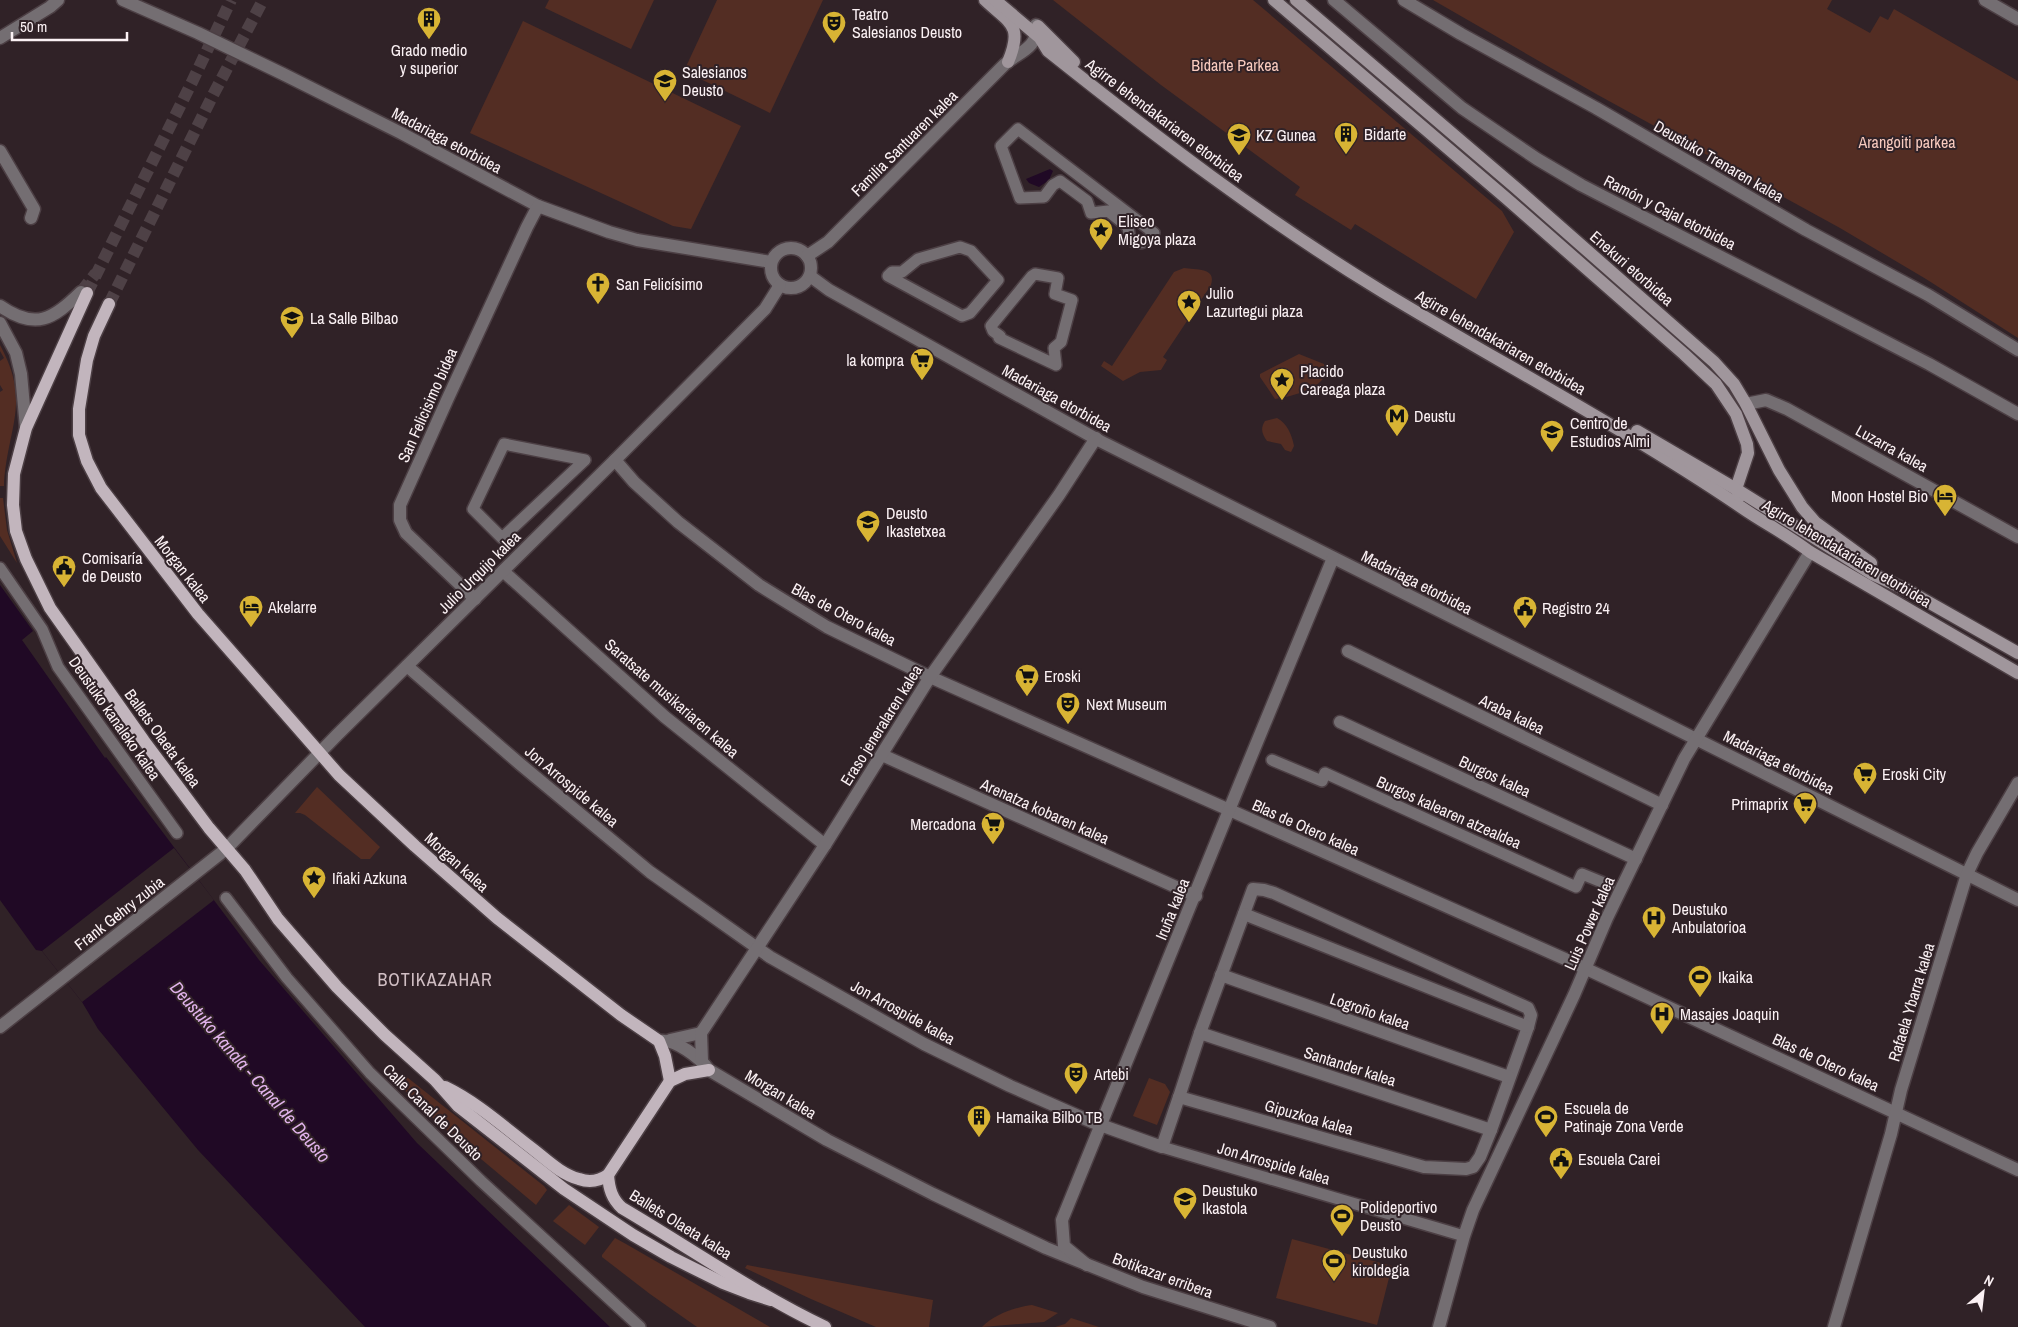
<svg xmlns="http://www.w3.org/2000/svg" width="2018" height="1327" viewBox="0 0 2018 1327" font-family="'Archivo Narrow',sans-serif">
<rect width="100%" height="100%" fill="#302227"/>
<!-- green -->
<g fill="#532d23">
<polygon points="549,0 654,0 631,49 545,8"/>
<polygon points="717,0 823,0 770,113 684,71"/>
<polygon points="1053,0 1253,0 1502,211 1514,232 1476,299 1355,224 1351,230 1295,195 1300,187 1161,85"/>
<polygon points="1433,0 1832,0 1827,9 1870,33 1880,16 1888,20 1894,9 2018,81 2018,338 1926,279 1840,228 1598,95"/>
<polygon points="523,21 741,126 691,229 673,226 470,133"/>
<path d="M 1184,268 C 1195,270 1217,267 1211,285 L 1163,357 L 1167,360 L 1161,370 L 1140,372 L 1123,381 L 1101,366 L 1104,361 L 1112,366 L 1174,272 Z"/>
<path d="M 0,345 C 32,404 7,427 4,486 L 0,486 L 0,392 L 3,390 L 0,385 L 0,361 L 4,358 L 0,351 Z"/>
<path d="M 1299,354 L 1324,364 C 1324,370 1326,376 1322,380 C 1312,391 1289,397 1275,399 L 1260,377 L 1260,374 Z"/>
<path d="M 1277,418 C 1287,423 1292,435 1294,446 L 1291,452 L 1285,450 L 1281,444 L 1267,441 C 1262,434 1260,429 1265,421 Z"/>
<polygon points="0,498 3,498 7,530 17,563 0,536"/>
<polygon points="317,787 380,847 370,859 361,859 305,815 300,813 295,813"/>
<polygon points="403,1074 544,1186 547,1190 536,1205 438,1123 395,1081"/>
<polygon points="1149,1078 1165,1084 1170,1092 1157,1125 1133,1116"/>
<polygon points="569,1205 599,1227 585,1245 553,1221"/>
<polygon points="615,1238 626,1244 770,1327 697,1327 650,1294 602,1257 602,1255"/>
<polygon points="1292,1239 1392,1266 1377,1325 1276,1298"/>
<polygon points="747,1265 933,1300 929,1327 876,1327 811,1299 745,1268"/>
<path d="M 1032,1305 L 1058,1313 L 1044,1322 L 982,1327 C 993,1315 1016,1307 1032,1305 Z"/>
<polygon points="1071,1318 1099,1327 1055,1327 1065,1324"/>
</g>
<!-- water -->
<g fill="#200925">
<polygon points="1050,169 1053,171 1049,180 1039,187 1029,183 1026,179"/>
<polygon points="0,585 33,631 22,640 105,758 106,757 259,960 417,1143 610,1327 365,1327 198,1150 98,1029 82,1002 42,951 36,950 0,900"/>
</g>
<!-- pier -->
<polygon fill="#302227" points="174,848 214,900 82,1002 42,951"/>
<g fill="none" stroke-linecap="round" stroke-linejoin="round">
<!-- minor-tunnel -->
<polyline stroke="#4e4146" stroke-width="12" stroke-dasharray="12 6" stroke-linecap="butt" points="81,292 96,273"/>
<!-- primary-tunnel -->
<g stroke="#4e4146" stroke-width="12" stroke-dasharray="12 6" stroke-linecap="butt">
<polyline points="87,293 192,82 231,0"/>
<polyline points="109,304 212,97 263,0"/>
</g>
<defs>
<g id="pedestrian">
<path d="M 1018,129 L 1154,233 C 1145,242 1142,246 1130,240 L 1128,227 L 1108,211 L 1091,213 L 1087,201 L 1060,181 L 1053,185 L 1044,197 L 1020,198 L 1001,146 Z"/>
<polygon points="960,247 971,251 998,280 970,313 962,316 888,276 892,272 902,272 918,259"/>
<polygon points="1035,274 1058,278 1055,294 1072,300 1061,342 1054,348 1056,365 999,338 1000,336 993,331 991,326 1032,276"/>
<polygon points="504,444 585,460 502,538 473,509"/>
<polyline points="0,568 42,629 58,667 177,833"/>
<polyline points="1272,760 1322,781 1325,773 1576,887 1582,874 1609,885"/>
<polyline points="226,898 287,978 370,1073 481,1181 640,1327"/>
<polyline points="1162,1147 1464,1236"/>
</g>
<g id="minor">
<polyline points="123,0 198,33 283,74 401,133 538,206 609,232 637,240 771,262"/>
<polyline points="1334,0 1462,108 1537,159 1581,185 1929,364 2018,414"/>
<polyline points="1404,0 1461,34 1596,108 1806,230 1928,295 2018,350"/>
<polyline points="1985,0 2018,19"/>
<polyline points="0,38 50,7 58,0"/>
<polyline points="0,151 34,209 31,218"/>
<circle cx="791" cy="268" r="20"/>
<path d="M 807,256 L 828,242 L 1005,64 C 1019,52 1039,48 1036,25"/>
<polyline points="810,276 829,290 1100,441 2018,900"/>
<path d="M 0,306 C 36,331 53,319 81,292"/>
<polyline points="0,323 16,353 21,374 26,428"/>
<polyline points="1746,404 1766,400 1787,409 2018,537"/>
<polyline points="615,460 634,482 678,522 759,585 827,627 930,677 1565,959 2018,1170"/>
<polyline points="503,571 665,717 825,845"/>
<polyline points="475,599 406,533 400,520 400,505 448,398 527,227 538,206"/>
<polyline points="1348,651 1662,805"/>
<polyline points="407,666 520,764 650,872 770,957 924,1044 1010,1086 1092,1122 1162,1147 1179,1097"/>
<polyline points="1340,722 1636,859"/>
<polyline points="882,755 1196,896"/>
<polygon points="1253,889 1264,890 1274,893 1528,1008 1531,1015 1528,1027 1491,1130 1480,1157 1473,1167 1466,1169 1424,1167 1179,1097 1200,1033"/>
<polyline points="1244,914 1528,1027"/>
<polyline points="1221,975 1509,1077"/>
<polyline points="0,1027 226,849 337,735 615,460 765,309 780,285"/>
<polyline points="1200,1033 1491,1130"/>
<polyline points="670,1040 701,1033"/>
<path d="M 659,1041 C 675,1038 700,1058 709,1070 L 827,1140 L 933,1194 L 1046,1248 L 1143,1287 L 1270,1327"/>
<polyline points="702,1061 701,1033 825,845 930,677 1059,495 1096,438"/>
<path d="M 1087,1265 L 1064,1246 L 1062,1220 C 1153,999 1241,778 1333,558"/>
<polyline points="1439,1327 1464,1236 1473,1210 1574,995 1607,918 1684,759 1810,552"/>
<polyline points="1834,1327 1891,1134 1901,1090 1967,874 1977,853 2018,783"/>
</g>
<g id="secondary">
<path d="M 985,0 C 1009,23 1024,24 1008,62"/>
<path d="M 995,0 L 1040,38 L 1048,51 C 1156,137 1265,220 1383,292 C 1502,364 1626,429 1741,507 C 1764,523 1788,535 1810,552 L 2018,673"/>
<polyline points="1274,0 1506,198 1684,354 1716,384 1736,414 1747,444 1748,453 1736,489 1740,496"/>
<polyline points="1296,0 1516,188 1714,362 1734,384 1746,404 1779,470 1802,507 1815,522 1871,563"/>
<polyline points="1038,26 1074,62"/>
<polyline points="1637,431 1736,489 1872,574 1907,590 2018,653"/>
</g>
<g id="primary">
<polyline points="87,293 26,428 14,474 13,505 16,531 26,559 50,608 144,741 209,828 245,870 278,919 337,987 385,1035 435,1080 458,1106 564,1189 633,1235 671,1257 723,1283 749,1293 771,1300"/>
<polyline points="109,304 94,336 87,360 79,409 79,435 87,461 101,488 198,614 339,775 415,846 497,918 621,1015 659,1041 665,1056 670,1081"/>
<path d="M 445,1087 C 478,1103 505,1128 534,1150 C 548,1161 561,1174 579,1179 C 590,1183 599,1181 608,1175 L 670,1081 L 685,1074 L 709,1070"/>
<path d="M 608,1175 C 609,1189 612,1199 622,1208 C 690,1248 754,1293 825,1327"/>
</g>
</defs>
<!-- pedestrian casing -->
<use href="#pedestrian" stroke="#4c3f44" stroke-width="14"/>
<!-- minor casing -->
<use href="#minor" stroke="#4c3f44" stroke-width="15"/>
<!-- secondary casing -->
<use href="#secondary" stroke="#4c3f44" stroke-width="15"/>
<!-- primary casing -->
<use href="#primary" stroke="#4c3f44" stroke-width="15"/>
<!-- pedestrian -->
<use href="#pedestrian" stroke="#746e72" stroke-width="11"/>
<!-- minor -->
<use href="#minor" stroke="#746e72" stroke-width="12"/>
<!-- secondary -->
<use href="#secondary" stroke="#a0969c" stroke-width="12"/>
<!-- primary -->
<use href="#primary" stroke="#c2b5bd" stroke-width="12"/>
</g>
<!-- icons -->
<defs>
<symbol id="building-pin" viewBox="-11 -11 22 30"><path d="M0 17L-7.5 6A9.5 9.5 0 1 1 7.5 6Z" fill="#d8b434" stroke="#302227"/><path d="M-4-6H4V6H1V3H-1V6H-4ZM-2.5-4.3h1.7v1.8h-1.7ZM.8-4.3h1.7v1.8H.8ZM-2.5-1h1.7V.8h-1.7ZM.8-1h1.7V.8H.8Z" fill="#111"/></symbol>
<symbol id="theatre-pin" viewBox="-11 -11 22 30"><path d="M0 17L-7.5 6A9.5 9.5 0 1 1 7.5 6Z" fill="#d8b434" stroke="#302227"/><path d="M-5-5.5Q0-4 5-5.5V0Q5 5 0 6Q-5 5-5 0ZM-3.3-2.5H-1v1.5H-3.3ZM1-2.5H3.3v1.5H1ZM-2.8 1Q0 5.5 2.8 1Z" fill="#111"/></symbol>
<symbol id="university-pin" viewBox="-11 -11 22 30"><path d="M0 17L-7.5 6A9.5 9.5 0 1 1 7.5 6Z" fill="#d8b434" stroke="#302227"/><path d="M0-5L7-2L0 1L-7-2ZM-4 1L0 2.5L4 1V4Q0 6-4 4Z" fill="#111"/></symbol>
<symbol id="school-pin" viewBox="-11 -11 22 30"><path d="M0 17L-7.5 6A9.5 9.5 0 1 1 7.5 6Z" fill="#d8b434" stroke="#302227"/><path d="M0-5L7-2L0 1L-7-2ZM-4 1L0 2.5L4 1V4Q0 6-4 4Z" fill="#111"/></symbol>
<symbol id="sight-pin" viewBox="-11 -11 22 30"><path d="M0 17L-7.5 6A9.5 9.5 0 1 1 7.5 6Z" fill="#d8b434" stroke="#302227"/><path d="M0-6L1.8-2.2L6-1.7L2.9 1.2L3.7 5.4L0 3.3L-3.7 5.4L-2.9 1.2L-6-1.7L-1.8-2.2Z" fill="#111"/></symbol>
<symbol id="church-pin" viewBox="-11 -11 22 30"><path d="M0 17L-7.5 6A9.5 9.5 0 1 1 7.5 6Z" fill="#d8b434" stroke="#302227"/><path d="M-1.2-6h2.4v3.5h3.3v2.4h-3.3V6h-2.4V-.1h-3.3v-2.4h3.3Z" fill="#111"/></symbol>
<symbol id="supermarket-pin" viewBox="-11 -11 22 30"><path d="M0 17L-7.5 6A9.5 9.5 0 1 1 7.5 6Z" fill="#d8b434" stroke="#302227"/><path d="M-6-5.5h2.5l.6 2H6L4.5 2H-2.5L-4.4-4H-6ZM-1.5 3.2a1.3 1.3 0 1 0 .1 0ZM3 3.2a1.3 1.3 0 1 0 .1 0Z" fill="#111"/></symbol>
<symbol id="metro-pin" viewBox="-11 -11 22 30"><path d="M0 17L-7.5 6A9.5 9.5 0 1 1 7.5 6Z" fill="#d8b434" stroke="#302227"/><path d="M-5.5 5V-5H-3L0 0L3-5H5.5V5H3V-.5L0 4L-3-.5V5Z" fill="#111"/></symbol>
<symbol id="hotel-pin" viewBox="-11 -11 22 30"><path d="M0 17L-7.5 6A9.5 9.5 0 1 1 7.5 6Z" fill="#d8b434" stroke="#302227"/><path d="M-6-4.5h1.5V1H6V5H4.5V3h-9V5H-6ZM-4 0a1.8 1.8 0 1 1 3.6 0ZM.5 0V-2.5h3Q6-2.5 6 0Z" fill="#111"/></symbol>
<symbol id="civic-pin" viewBox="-11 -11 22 30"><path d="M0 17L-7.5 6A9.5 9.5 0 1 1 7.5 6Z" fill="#d8b434" stroke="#302227"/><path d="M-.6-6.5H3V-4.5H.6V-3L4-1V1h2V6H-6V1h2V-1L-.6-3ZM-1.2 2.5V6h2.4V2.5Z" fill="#111"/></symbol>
<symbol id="hospital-pin" viewBox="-11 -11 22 30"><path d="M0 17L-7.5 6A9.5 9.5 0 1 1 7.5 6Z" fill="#d8b434" stroke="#302227"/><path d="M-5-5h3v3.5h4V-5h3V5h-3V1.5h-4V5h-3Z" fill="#111"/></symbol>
<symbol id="stadium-pin" viewBox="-11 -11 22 30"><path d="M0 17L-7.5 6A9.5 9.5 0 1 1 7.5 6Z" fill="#d8b434" stroke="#302227"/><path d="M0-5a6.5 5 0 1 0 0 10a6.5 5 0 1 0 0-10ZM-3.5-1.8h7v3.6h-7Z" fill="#111"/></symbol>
</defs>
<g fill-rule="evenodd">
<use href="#building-pin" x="415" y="5" width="28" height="38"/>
<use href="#theatre-pin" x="820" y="9" width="28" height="38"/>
<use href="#university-pin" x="651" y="67" width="28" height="38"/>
<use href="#building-pin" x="1332" y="120" width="28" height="38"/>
<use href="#school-pin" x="1225" y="121" width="28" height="38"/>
<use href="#sight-pin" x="1087" y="216" width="28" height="38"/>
<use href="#church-pin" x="584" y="270" width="28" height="38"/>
<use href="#sight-pin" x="1175" y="288" width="28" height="38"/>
<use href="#school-pin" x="278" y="304" width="28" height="38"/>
<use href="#supermarket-pin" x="908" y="346" width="28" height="38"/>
<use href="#sight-pin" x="1268" y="366" width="28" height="38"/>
<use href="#metro-pin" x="1383" y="402" width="28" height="38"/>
<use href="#university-pin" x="1538" y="418" width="28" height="38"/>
<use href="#hotel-pin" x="1931" y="482" width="28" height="38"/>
<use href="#school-pin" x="854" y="508" width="28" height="38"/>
<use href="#civic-pin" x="50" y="553" width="28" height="38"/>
<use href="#hotel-pin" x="237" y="593" width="28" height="38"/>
<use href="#civic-pin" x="1511" y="594" width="28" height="38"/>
<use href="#supermarket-pin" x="1013" y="662" width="28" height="38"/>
<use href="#theatre-pin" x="1054" y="690" width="28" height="38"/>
<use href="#supermarket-pin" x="1851" y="760" width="28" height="38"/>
<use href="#supermarket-pin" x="1791" y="790" width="28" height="38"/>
<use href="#supermarket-pin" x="979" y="810" width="28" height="38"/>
<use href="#sight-pin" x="300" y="864" width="28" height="38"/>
<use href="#hospital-pin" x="1640" y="904" width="28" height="38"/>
<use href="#stadium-pin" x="1686" y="963" width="28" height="38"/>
<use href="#hospital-pin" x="1648" y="1000" width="28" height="38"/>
<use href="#theatre-pin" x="1062" y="1060" width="28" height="38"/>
<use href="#building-pin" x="965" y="1103" width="28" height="38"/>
<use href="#stadium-pin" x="1532" y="1103" width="28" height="38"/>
<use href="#civic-pin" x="1547" y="1145" width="28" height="38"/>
<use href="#school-pin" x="1171" y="1185" width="28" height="38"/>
<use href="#stadium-pin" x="1328" y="1202" width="28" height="38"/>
<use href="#stadium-pin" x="1320" y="1247" width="28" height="38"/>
</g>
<g text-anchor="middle" stroke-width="4" stroke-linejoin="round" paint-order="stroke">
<!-- poi labels -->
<g font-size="16" fill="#fbf1f4" stroke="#302227" text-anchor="start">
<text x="852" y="20">Teatro<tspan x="852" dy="18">Salesianos Deusto</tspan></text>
<text x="429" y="56" text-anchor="middle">Grado medio<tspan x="429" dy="18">y superior</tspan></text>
<text x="682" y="78">Salesianos<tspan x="682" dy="18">Deusto</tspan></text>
<text x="1364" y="140">Bidarte</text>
<text x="1256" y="141">KZ Gunea</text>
<text x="1118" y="227">Eliseo<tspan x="1118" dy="18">Migoya plaza</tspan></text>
<text x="616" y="290">San Felicísimo</text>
<text x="1206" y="299">Julio<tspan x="1206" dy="18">Lazurtegui plaza</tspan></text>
<text x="310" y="324">La Salle Bilbao</text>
<text x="904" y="366" text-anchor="end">la kompra</text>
<text x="1300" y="377">Placido<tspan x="1300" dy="18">Careaga plaza</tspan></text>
<text x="1414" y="422">Deustu</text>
<text x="1570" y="429">Centro de<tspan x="1570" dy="18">Estudios Almi</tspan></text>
<text x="1928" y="502" text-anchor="end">Moon Hostel Bio</text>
<text x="886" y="519">Deusto<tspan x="886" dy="18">Ikastetxea</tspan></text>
<text x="82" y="564">Comisaría<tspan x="82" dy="18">de Deusto</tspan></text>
<text x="268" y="613">Akelarre</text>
<text x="1542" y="614">Registro 24</text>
<text x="1044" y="682">Eroski</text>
<text x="1086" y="710">Next Museum</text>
<text x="1882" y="780">Eroski City</text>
<text x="1788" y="810" text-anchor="end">Primaprix</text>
<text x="976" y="830" text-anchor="end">Mercadona</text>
<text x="332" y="884">Iñaki Azkuna</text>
<text x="1672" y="915">Deustuko<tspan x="1672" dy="18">Anbulatorioa</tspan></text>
<text x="1718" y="983">Ikaika</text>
<text x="1680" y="1020">Masajes Joaquin</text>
<text x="1094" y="1080">Artebi</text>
<text x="1564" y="1114">Escuela de<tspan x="1564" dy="18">Patinaje Zona Verde</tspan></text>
<text x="996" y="1123">Hamaika Bilbo TB</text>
<text x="1578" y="1165">Escuela Carei</text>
<text x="1202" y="1196">Deustuko<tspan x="1202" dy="18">Ikastola</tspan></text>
<text x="1360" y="1213">Polideportivo<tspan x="1360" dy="18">Deusto</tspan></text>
<text x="1352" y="1258">Deustuko<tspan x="1352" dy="18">kiroldegia</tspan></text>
</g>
<!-- park labels -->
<g font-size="16" fill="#f9cbbf" stroke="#302227">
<text x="1235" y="71">Bidarte Parkea</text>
<text x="1907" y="148">Arangoiti parkea</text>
</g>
<!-- street labels -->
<g font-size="16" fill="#fbf1f4" stroke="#302227">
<text transform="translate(1165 120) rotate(37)" y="6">Agirre lehendakariaren etorbidea</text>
<text transform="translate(447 140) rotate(28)" y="6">Madariaga etorbidea</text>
<text transform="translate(904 143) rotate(-45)" y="6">Familia Santuaren kalea</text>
<text transform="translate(1719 161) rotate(30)" y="6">Deustuko Trenaren kalea</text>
<text transform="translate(1670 212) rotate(27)" y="6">Ramón y Cajal etorbidea</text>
<text transform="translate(1632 268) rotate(41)" y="6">Enekuri etorbidea</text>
<text transform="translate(1501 342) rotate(30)" y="6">Agirre lehendakariaren etorbidea</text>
<text transform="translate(1057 398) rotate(29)" y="6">Madariaga etorbidea</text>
<text transform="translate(427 405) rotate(-66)" y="6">San Felicisimo bidea</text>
<text transform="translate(1892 448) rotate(29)" y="6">Luzarra kalea</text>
<text transform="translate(1847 553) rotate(31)" y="6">Agirre lehendakariaren etorbidea</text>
<text transform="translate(183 569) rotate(52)" y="6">Morgan kalea</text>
<text transform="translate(479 572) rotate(-45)" y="6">Julio Urquijo kalea</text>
<text transform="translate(1417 582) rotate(27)" y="6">Madariaga etorbidea</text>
<text transform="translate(844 614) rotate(28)" y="6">Blas de Otero kalea</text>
<text transform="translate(672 698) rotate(41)" y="6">Saratsate musikariaren kalea</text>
<text transform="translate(1512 714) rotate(26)" y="6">Araba kalea</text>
<text transform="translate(115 718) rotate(55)" y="6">Deustuko kanaleko kalea</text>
<text transform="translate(881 725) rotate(-58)" y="6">Eraso jeneralaren kalea</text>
<text transform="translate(163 738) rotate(54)" y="6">Ballets Olaeta kalea</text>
<text transform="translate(1779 762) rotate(27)" y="6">Madariaga etorbidea</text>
<text transform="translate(1495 776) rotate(25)" y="6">Burgos kalea</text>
<text transform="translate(572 786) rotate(40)" y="6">Jon Arrospide kalea</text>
<text transform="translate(1045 811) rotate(24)" y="6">Arenatza kobaren kalea</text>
<text transform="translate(1449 812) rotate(24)" y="6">Burgos kalearen atzealdea</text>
<text transform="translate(1306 827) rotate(24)" y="6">Blas de Otero kalea</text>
<text transform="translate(457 862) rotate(42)" y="6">Morgan kalea</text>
<text transform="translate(1172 909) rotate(-68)" y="6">Iruña kalea</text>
<text transform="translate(119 913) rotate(-38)" y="6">Frank Gehry zubia</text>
<text transform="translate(1589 923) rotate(-66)" y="6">Luis Power kalea</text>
<text transform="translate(1911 1002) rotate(-73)" y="6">Rafaela Ybarra kalea</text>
<text transform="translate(1370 1011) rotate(19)" y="6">Logroño kalea</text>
<text transform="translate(903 1012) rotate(29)" y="6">Jon Arrospide kalea</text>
<text transform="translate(1826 1062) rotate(25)" y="6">Blas de Otero kalea</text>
<text transform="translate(1350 1066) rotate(18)" y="6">Santander kalea</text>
<text transform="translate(781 1094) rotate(31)" y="6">Morgan kalea</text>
<text transform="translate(433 1112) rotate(44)" y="6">Calle Canal de Deusto</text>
<text transform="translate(1309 1117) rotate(16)" y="6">Gipuzkoa kalea</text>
<text transform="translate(1274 1163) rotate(16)" y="6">Jon Arrospide kalea</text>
<text transform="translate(681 1224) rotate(32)" y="6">Ballets Olaeta kalea</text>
<text transform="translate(1163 1275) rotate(20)" y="6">Botikazar erribera</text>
</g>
<!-- neighbourhood labels -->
<g font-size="18" letter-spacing="1" fill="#d1bfc4" stroke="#302227">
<text x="435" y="986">BOTIKAZAHAR</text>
</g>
<!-- water labels -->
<g font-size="18" font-style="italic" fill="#e1b3ec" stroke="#302227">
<text transform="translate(250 1072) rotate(49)" y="6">Deustuko kanala - Canal de Deusto</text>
</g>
</g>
<!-- north arrow -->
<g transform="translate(1983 1292) rotate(28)" stroke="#302227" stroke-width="4" paint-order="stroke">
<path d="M0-4L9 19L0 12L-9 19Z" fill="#fbf1f4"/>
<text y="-8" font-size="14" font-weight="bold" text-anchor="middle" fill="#fbf1f4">N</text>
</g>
<!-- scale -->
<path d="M12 32v8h115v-8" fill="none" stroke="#fbf1f4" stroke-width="2.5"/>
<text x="20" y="32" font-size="15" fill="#fbf1f4" stroke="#302227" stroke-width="4" paint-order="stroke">50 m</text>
</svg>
